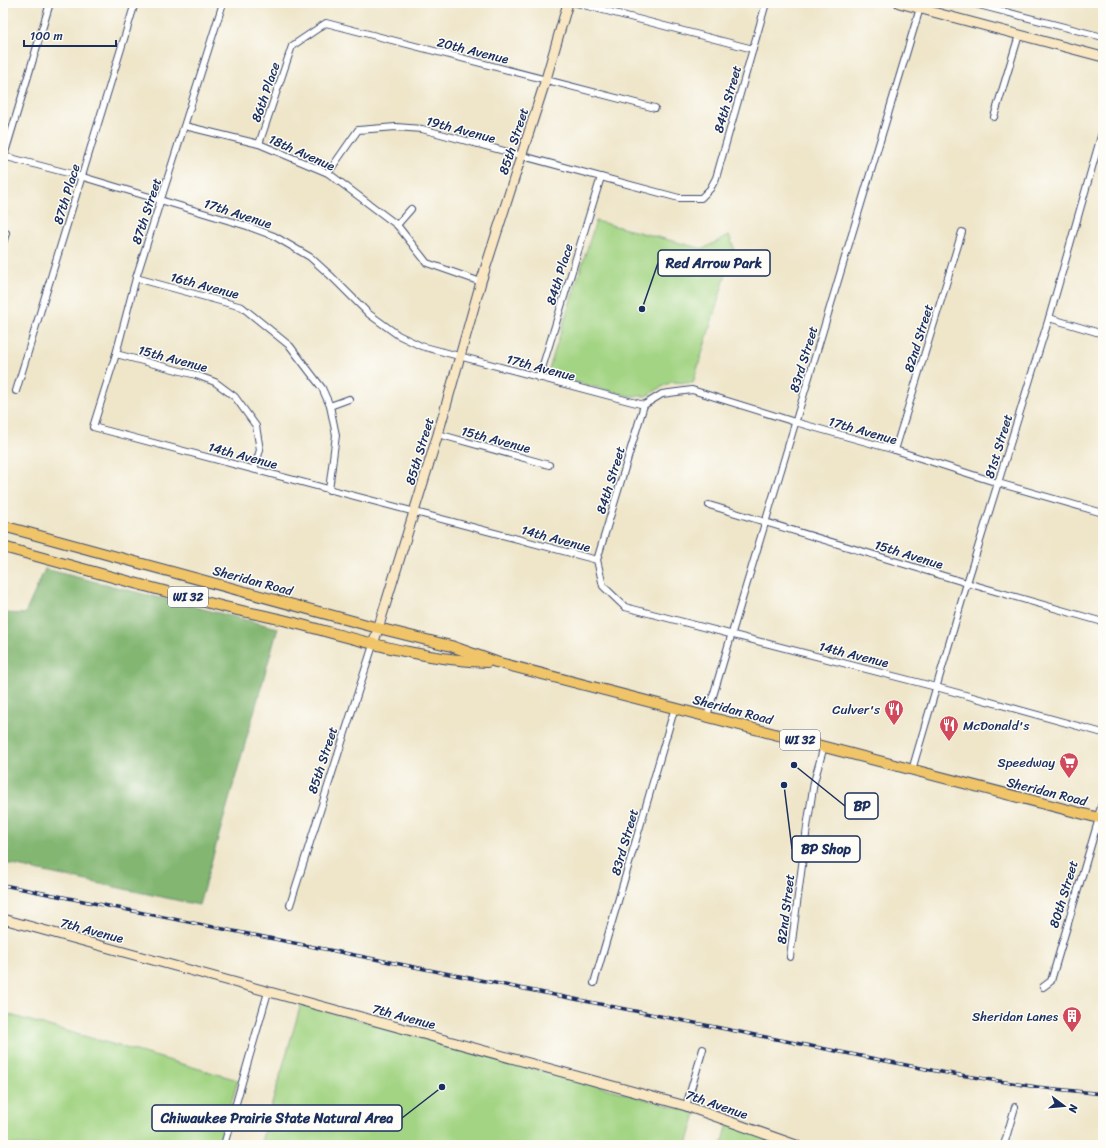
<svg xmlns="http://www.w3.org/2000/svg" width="1106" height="1148" viewBox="0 0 1106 1148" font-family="Sriracha,sans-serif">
<rect width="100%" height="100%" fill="#fdfcf7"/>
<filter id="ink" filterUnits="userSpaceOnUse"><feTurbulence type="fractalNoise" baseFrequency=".025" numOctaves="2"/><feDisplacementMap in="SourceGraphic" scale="8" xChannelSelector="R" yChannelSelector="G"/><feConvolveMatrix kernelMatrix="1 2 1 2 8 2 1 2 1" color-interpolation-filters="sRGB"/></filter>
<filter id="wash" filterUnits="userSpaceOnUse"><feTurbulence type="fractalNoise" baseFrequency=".012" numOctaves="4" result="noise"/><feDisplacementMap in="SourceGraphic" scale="16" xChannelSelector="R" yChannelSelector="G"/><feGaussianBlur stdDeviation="0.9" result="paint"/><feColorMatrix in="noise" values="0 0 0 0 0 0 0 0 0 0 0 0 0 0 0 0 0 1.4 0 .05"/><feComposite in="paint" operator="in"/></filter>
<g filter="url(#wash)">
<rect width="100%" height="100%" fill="#efe6ca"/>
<!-- green -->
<g fill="#a3d483" stroke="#5f8270">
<polygon points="596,221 703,249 729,235 734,248 693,383 671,382 646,396 630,396 552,376 549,369"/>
<polygon points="301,1004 696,1113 687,1145 260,1145"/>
<polygon points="3,1013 238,1080 219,1145 3,1145"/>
<polygon points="728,1124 786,1145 722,1145"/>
</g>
<!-- forest -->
<polygon fill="#82b671" stroke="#4e7268" points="45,569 278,628 199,905 3,863 3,613 25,614"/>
</g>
<g filter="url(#ink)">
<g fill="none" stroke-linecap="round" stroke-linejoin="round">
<defs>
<g id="street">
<polyline points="223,3 136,278 116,354 93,427 597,560"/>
<polyline points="576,3 753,49"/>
<polyline points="971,3 1103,37"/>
<polyline points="994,117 1019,35"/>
<polyline points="185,126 259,144 328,173 397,225 427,263 481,282"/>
<polyline points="259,144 292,46 326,23 655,108"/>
<polyline points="3,156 83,177 247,226 274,236 310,257 332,277 369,314 398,335 421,346 644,405 662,394 692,390 795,422 895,450 998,483 1103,513"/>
<polyline points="4,156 50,3"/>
<polyline points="328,173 358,130 396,127 422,129 679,198 701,198 710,189 716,178 766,3"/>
<polyline points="397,225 411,209"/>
<polyline points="3,232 6,233 3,243"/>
<polyline points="136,278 242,307 290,346 322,388 330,406 336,435 329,490"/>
<polyline points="1049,318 1103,334"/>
<polyline points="116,354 196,375 215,382 235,397 256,426 260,450 254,469"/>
<polyline points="539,378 601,177"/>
<polyline points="16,391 135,3"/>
<polyline points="644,405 597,560 603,586 625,607 936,687 1103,733"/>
<polyline points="330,406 349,399"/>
<polyline points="438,434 549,465"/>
<polyline points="895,450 962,232"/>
<polyline points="709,505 967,583 1103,622"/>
<polyline points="707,716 920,8"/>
<polyline points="912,770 967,583 1049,318 1103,129"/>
<polyline points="290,905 373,645"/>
<polyline points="790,957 807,827 814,782 824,746"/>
<polyline points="594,983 675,707"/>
<polyline points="1043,987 1051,981 1099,818"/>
<polyline points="686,1106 703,1049"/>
<polyline points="224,1145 268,992"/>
<polyline points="1004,1145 1015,1107"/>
</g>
<g id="secondary">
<polyline points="899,3 1103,57"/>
<polyline points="373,645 438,434 481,282 546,79 568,3"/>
<polyline points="1099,818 1103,805"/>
<polyline points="3,919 686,1106 796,1145"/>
</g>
<g id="primary">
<polyline points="3,526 378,628 451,646 496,662 1103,819"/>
<path d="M 3,547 C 77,567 150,588 225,607 C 249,613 274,617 298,624 C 360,640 422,660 487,662"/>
</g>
</defs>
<!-- street casing -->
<use href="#street" stroke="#3b4a6e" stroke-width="8"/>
<!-- secondary casing -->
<use href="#secondary" stroke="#3b4a6e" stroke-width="11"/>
<!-- primary casing -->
<use href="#primary" stroke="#3b4a6e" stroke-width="12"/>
<!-- street -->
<use href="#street" stroke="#fff" stroke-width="6"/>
<!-- secondary -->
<use href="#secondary" stroke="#f9e7c3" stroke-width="9"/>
<!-- primary -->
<use href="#primary" stroke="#f0c469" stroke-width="10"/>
<defs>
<polyline id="rail" points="3,885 941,1072 1037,1087 1103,1094"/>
</defs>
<!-- rail casing -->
<use href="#rail" stroke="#1b2f5e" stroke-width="3.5"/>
<!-- rail -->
<use href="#rail" stroke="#fdfcf7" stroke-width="2" stroke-dasharray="6" stroke-linecap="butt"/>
</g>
</g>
<!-- icons -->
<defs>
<symbol id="restaurant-pin" viewBox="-11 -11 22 30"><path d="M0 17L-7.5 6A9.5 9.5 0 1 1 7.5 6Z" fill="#d1495b" stroke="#fdfcf7"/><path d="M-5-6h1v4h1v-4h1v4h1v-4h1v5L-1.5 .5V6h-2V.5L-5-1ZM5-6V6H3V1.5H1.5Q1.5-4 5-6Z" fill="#fff"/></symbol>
<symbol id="supermarket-pin" viewBox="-11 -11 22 30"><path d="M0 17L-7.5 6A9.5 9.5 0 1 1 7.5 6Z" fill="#d1495b" stroke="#fdfcf7"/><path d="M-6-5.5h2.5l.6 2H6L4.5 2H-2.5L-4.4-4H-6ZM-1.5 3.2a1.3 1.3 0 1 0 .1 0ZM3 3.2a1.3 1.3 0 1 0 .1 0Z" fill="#fff"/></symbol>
<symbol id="building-pin" viewBox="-11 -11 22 30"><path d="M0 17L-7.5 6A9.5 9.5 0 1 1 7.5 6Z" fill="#d1495b" stroke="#fdfcf7"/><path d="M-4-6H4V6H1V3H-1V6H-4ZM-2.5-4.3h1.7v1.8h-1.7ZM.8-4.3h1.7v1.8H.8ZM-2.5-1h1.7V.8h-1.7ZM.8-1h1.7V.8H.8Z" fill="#fff"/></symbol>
</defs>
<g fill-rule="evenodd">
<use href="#restaurant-pin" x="883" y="698" width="22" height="30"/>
<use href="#restaurant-pin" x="938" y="714" width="22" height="30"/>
<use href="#supermarket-pin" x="1058" y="751" width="22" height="30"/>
<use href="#building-pin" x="1061" y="1005" width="22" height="30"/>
</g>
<g text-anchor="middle" stroke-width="3" stroke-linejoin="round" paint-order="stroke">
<!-- shield labels -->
<g fill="#fdfcf7" stroke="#5f6c8c" stroke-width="1">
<rect x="168" y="587" width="40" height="20" rx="3"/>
<rect x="780" y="730" width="40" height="20" rx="3"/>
</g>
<g font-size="12" font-weight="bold" fill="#1b2f5e">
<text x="188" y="601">WI 32</text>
<text x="800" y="744">WI 32</text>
</g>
<!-- street labels -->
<g font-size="13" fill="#1b2f5e" stroke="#fdfcf7">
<text transform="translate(473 50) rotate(14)" y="5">20th Avenue</text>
<text transform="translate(265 92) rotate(-71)" y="5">86th Place</text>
<text transform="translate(727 99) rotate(-74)" y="5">84th Street</text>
<text transform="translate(461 129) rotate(15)" y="5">19th Avenue</text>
<text transform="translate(513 141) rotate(-72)" y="5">85th Street</text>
<text transform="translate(302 152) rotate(24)" y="5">18th Avenue</text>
<text transform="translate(66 194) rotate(-73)" y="5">87th Place</text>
<text transform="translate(146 211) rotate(-72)" y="5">87th Street</text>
<text transform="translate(238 213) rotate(18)" y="5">17th Avenue</text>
<text transform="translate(559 274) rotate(-73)" y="5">84th Place</text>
<text transform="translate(205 285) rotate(15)" y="5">16th Avenue</text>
<text transform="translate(918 338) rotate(-73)" y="5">82nd Street</text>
<text transform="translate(173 358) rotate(15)" y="5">15th Avenue</text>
<text transform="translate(803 359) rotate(-73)" y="5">83rd Street</text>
<text transform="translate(541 367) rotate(15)" y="5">17th Avenue</text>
<text transform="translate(863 430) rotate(16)" y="5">17th Avenue</text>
<text transform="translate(496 439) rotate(15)" y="5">15th Avenue</text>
<text transform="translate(998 446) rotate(-73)" y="5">81st Street</text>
<text transform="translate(419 451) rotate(-73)" y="5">85th Street</text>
<text transform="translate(243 455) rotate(15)" y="5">14th Avenue</text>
<text transform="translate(610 480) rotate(-73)" y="5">84th Street</text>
<text transform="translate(556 538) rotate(15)" y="5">14th Avenue</text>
<text transform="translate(909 554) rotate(17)" y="5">15th Avenue</text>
<text transform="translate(253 580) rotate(15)" y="5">Sheridan Road</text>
<text transform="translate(854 654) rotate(14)" y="5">14th Avenue</text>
<text transform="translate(733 709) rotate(15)" y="5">Sheridan Road</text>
<text transform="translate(322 760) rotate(-72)" y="5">85th Street</text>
<text transform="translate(1047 791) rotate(14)" y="5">Sheridan Road</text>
<text transform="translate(624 842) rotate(-74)" y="5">83rd Street</text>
<text transform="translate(1063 894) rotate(-73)" y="5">80th Street</text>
<text transform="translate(785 909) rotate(-83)" y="5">82nd Street</text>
<text transform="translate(92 930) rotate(15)" y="5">7th Avenue</text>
<text transform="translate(404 1016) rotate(15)" y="5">7th Avenue</text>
<text transform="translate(717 1104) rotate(19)" y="5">7th Avenue</text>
</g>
<!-- poi labels -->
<g font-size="13" fill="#1b2f5e" stroke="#fdfcf7" text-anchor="end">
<text x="880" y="714">Culver's</text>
<text x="963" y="730" text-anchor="start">McDonald's</text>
<text x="1055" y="767">Speedway</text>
<text x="1058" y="1021">Sheridan Lanes</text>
</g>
</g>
<!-- callouts -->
<path fill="none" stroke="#1b2f5e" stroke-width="1.5" d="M642 309L658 263M794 765L845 806M784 785L792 849M442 1087L402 1118"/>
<g fill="#1b2f5e" stroke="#fdfcf7" stroke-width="1.5">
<circle cx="642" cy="309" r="4"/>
<circle cx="794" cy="765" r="4"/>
<circle cx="784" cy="785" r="4"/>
<circle cx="442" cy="1087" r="4"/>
</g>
<g fill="#fdfcf7" stroke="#1b2f5e" stroke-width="1.5">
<rect x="658" y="250" width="112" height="26" rx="4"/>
<rect x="845" y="793" width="33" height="26" rx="4"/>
<rect x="792" y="836" width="68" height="26" rx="4"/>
<rect x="152" y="1105" width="250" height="26" rx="4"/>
</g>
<g font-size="14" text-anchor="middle" font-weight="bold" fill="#1b2f5e">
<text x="714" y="268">Red Arrow Park</text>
<text x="862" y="811">BP</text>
<text x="826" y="854">BP Shop</text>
<text x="277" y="1123">Chiwaukee Prairie State Natural Area</text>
</g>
<!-- margin -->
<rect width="1106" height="1148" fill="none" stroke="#fdfcf7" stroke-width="16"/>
<!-- north arrow -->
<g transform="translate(1064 1106) rotate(106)" stroke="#fdfcf7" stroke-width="3" paint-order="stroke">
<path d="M0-3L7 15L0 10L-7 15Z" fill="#1b2f5e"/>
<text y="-6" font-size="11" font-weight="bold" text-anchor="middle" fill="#1b2f5e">N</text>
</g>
<!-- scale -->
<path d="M24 40v6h92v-6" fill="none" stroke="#1b2f5e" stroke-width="2"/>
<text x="30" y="40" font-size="12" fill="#1b2f5e" stroke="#fdfcf7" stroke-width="3" paint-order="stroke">100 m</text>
</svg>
